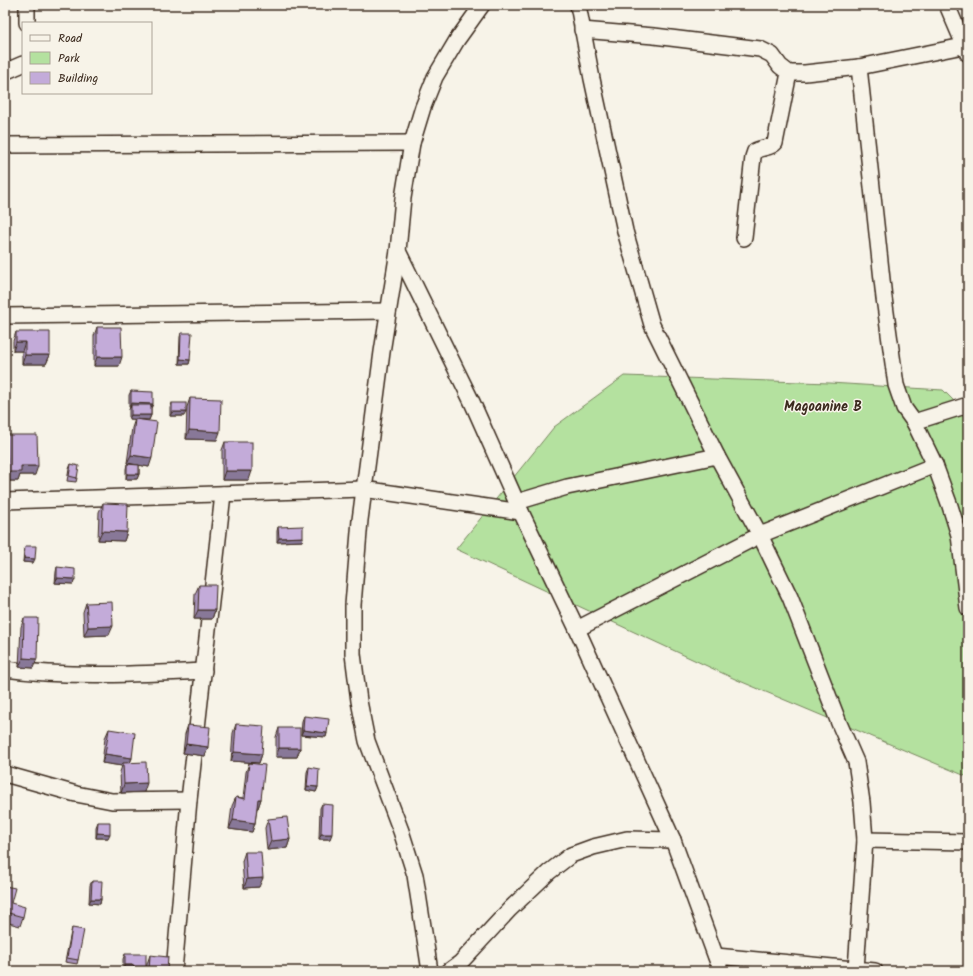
<svg xmlns="http://www.w3.org/2000/svg" width="973" height="976" viewBox="0 0 973 976" font-family="Kalam,sans-serif">
<rect width="100%" height="100%" fill="#f7f3e8"/>
<filter id="ink" filterUnits="userSpaceOnUse"><feTurbulence type="fractalNoise" baseFrequency=".025" numOctaves="2"/><feDisplacementMap in="SourceGraphic" scale="8" xChannelSelector="R" yChannelSelector="G"/><feConvolveMatrix kernelMatrix="1 2 1 2 8 2 1 2 1" color-interpolation-filters="sRGB"/></filter>
<g filter="url(#ink)">
<!-- green -->
<polygon fill="#b4e19f" stroke="#78865e" points="624,376 830,383 943,390 968,415 968,777 735,679 456,549 554,427"/>
<g fill="none" stroke-linecap="round" stroke-linejoin="round">
<defs>
<g id="minor">
<polyline points="482,5 457,40 435,77 423,107 412,143 403,198 398,251 472,402 521,512 577,629 673,840 721,971"/>
<polyline points="578,5 592,79 625,231 652,325 717,456 760,535 790,597 839,723 856,762 862,802 865,840 856,969"/>
<polyline points="947,5 968,54"/>
<polyline points="27,23 27,5"/>
<polyline points="582,30 654,36 760,49 772,55 780,66 789,73 805,73 859,67 968,45"/>
<polyline points="859,67 884,298 896,385 904,408 914,422 935,465 950,506 959,535 968,608"/>
<polyline points="5,70 9,70 23,64"/>
<polyline points="5,145 412,143"/>
<path d="M 744,238 L 753,157 L 755,151 C 762,147 771,148 775,143 L 789,73"/>
<polyline points="398,251 382,352 360,520 353,605 353,654 359,701 367,741 401,831 415,875 430,971"/>
<polyline points="5,316 388,311"/>
<polyline points="914,422 968,405"/>
<polyline points="5,501 363,489 521,512"/>
<polyline points="517,502 567,487 717,456"/>
<polyline points="577,629 760,535 935,465"/>
<path d="M 5,669 C 72,678 137,674 204,671"/>
<polyline points="5,774 76,794 112,801 189,800"/>
<polyline points="865,840 968,842"/>
<polyline points="716,956 875,971"/>
<polyline points="174,971 189,800 223,494"/>
<polyline points="449,971 460,963 510,909 549,872 571,855 593,847 627,839 673,840"/>
</g>
</defs>
<!-- minor casing -->
<use href="#minor" stroke="#3b2a1e" stroke-width="18"/>
<!-- minor -->
<use href="#minor" stroke="#f7f3e8" stroke-width="15"/>
</g>
<!-- wall -->
<g fill="#a893bb" stroke="#3b2a1e">
<polygon points="97,327 119,366 94,366 94,336"/>
<polygon points="16,332 50,355 46,364 22,364 22,351 13,351 13,341"/>
<polygon points="181,333 190,360 189,364 179,364 180,337"/>
<polygon points="131,391 153,404 151,408 151,415 149,420 137,419 149,467 139,465 139,474 137,479 126,479 126,469 127,464 134,464 127,463 132,428 135,419 129,419 129,409 130,408 129,407 129,395"/>
<polygon points="190,398 217,440 186,439 187,407"/>
<polygon points="172,403 184,416 170,416 170,408"/>
<polygon points="7,435 35,475 20,475 18,481 5,481 5,441"/>
<polygon points="225,442 249,480 222,480 222,450"/>
<polygon points="71,464 77,478 76,482 67,481 69,469"/>
<polygon points="103,503 127,532 124,541 98,540 99,512"/>
<polygon points="278,527 303,537 302,541 277,542 277,531"/>
<polygon points="25,546 33,563 23,562 24,550"/>
<polygon points="57,567 75,579 73,584 55,583 56,572"/>
<polygon points="199,585 215,610 212,619 194,619 195,594"/>
<polygon points="86,603 109,635 84,636 83,612"/>
<polygon points="24,618 33,668 19,667 21,627"/>
<polygon points="304,716 327,733 326,737 301,735 302,721"/>
<polygon points="236,724 262,754 259,763 231,761 233,733"/>
<polygon points="188,725 208,747 205,756 183,753 185,734"/>
<polygon points="279,728 300,748 297,757 276,757 276,737"/>
<polygon points="109,729 132,758 130,763 144,792 121,793 120,772 122,766 102,763 105,738"/>
<polygon points="249,763 261,799 258,808 257,808 255,823 252,832 229,829 232,806 236,797 243,798 246,772"/>
<polygon points="309,767 318,787 316,792 306,790 307,772"/>
<polygon points="322,804 330,839 319,839 320,808"/>
<polygon points="268,819 290,839 287,848 267,850 265,828"/>
<polygon points="98,822 108,838 96,838 96,827"/>
<polygon points="245,852 259,887 244,888 242,861"/>
<polygon points="92,881 101,899 100,904 89,903 90,885"/>
<polygon points="5,887 11,903 23,917 20,926 5,922"/>
<polygon points="72,928 78,960 77,964 65,962 71,932"/>
<polygon points="125,954 146,971 133,971 133,970 123,969 123,959"/>
<polygon points="150,955 167,971 146,971 147,964"/>
</g>
<!-- shaded-wall -->
<g fill="#887898" stroke="#3b2a1e">
<polygon points="16,342 25,342 22,351 13,351"/>
<polygon points="25,355 50,355 46,364 22,364"/>
<polygon points="97,357 122,357 119,366 94,366"/>
<polygon points="180,359 190,360 189,364 179,364"/>
<polygon points="131,403 153,404 151,408 131,408 131,405 130,408 129,407"/>
<polygon points="172,412 186,412 184,416 170,416"/>
<polygon points="131,415 151,415 149,420 129,419"/>
<polygon points="189,430 220,432 217,440 186,439"/>
<polygon points="131,455 152,458 149,467 127,463"/>
<polygon points="21,466 38,466 35,475 20,475 18,481 5,481 8,472"/>
<polygon points="225,471 252,471 249,480 222,480"/>
<polygon points="127,474 139,474 137,479 126,479"/>
<polygon points="102,531 127,532 124,541 98,540"/>
<polygon points="303,537 302,541 277,542 279,538"/>
<polygon points="24,558 35,559 33,563 23,562"/>
<polygon points="57,578 75,579 73,584 55,583"/>
<polygon points="198,610 215,610 212,619 194,619"/>
<polygon points="113,626 109,635 84,636 88,627"/>
<polygon points="23,658 37,659 33,668 19,667"/>
<polygon points="303,730 327,733 326,737 301,735"/>
<polygon points="186,744 208,747 205,756 183,753"/>
<polygon points="279,748 300,748 297,757 276,757"/>
<polygon points="234,752 262,754 259,763 231,761"/>
<polygon points="105,754 132,758 128,767 123,763 122,766 102,763"/>
<polygon points="147,783 144,792 121,793 124,784"/>
<polygon points="307,786 318,787 316,792 306,790"/>
<polygon points="258,799 261,799 258,808 255,808"/>
<polygon points="233,820 255,823 252,832 229,829"/>
<polygon points="97,833 110,834 108,838 96,838"/>
<polygon points="321,834 332,834 330,839 319,839"/>
<polygon points="290,839 287,848 267,850 271,841"/>
<polygon points="263,878 259,887 244,888 247,879"/>
<polygon points="91,899 101,899 100,904 89,903"/>
<polygon points="125,965 134,965 133,970 123,969"/>
</g>
<!-- building -->
<g fill="#c3abd9" stroke="#3b2a1e">
<polygon points="97,327 121,327 122,357 97,357"/>
<polygon points="16,332 50,332 50,355 25,355 25,342 16,342"/>
<polygon points="181,333 192,333 190,360 180,359"/>
<polygon points="131,391 153,392 153,404 131,403"/>
<polygon points="190,398 221,399 220,432 189,430"/>
<rect x="172" y="403" width="14" height="9"/>
<rect x="131" y="405" width="20" height="10"/>
<polygon points="135,419 157,422 152,458 131,455"/>
<polygon points="7,435 37,435 38,466 21,466 21,472 8,472"/>
<rect x="225" y="442" width="27" height="29"/>
<polygon points="71,464 79,466 77,478 69,476"/>
<polygon points="127,464 139,465 139,474 127,474"/>
<polygon points="103,503 128,504 127,532 102,531"/>
<polygon points="303,526 303,537 279,538 278,527"/>
<polygon points="25,546 36,546 35,559 24,558"/>
<polygon points="57,567 75,569 75,579 57,578"/>
<polygon points="199,585 216,585 215,610 198,610"/>
<polygon points="112,602 113,626 88,627 86,603"/>
<polygon points="24,618 38,618 37,659 23,658"/>
<polygon points="304,716 329,719 327,733 303,730"/>
<polygon points="236,724 264,726 262,754 234,752"/>
<polygon points="188,725 210,727 208,747 186,744"/>
<rect x="279" y="728" width="21" height="20"/>
<polygon points="109,729 135,733 132,758 105,754"/>
<polygon points="146,762 147,783 124,784 123,763"/>
<polygon points="249,763 265,765 261,799 258,799 255,823 233,820 236,797 245,799"/>
<polygon points="309,767 319,769 318,787 307,786"/>
<polygon points="322,804 333,805 332,834 321,834"/>
<polygon points="287,817 290,839 271,841 268,819"/>
<polygon points="98,822 110,822 110,834 97,833"/>
<polygon points="245,852 261,852 263,878 247,879"/>
<polygon points="92,881 102,881 101,899 91,899"/>
<polygon points="5,886 15,888 11,903 25,907 23,917 5,912"/>
<polygon points="72,928 84,930 78,960 67,958"/>
<polygon points="125,954 146,954 146,971 134,971 134,965 125,965"/>
<polygon points="150,955 168,957 167,971 149,971"/>
</g>
</g>
<g text-anchor="middle" stroke-width="3" stroke-linejoin="round" paint-order="stroke">
<!-- neighbourhood labels -->
<g font-size="14" font-weight="bold" fill="#3b2a1e" stroke="#f7f3e8">
<text x="823" y="411">Magoanine B</text>
</g>
</g>
<!-- margin -->
<rect width="973" height="976" fill="none" stroke="#f7f3e8" stroke-width="20"/>
<rect x="10" y="10" width="953" height="956" fill="none" stroke="#3b2a1e" stroke-width="1.5" filter="url(#ink)"/>
<!-- legend -->
<rect x="22" y="22" width="130" height="72" fill="#f7f3e8" stroke="#aca397"/>
<rect x="30" y="35" width="20" height="6" fill="#f7f3e8" stroke="#aca397"/>
<text x="58" y="42" font-size="12" fill="#3b2a1e">Road</text>
<rect x="30" y="52" width="20" height="12" fill="#b4e19f" stroke="#aca397"/>
<text x="58" y="62" font-size="12" fill="#3b2a1e">Park</text>
<rect x="30" y="72" width="20" height="12" fill="#c3abd9" stroke="#aca397"/>
<text x="58" y="82" font-size="12" fill="#3b2a1e">Building</text>
</svg>
